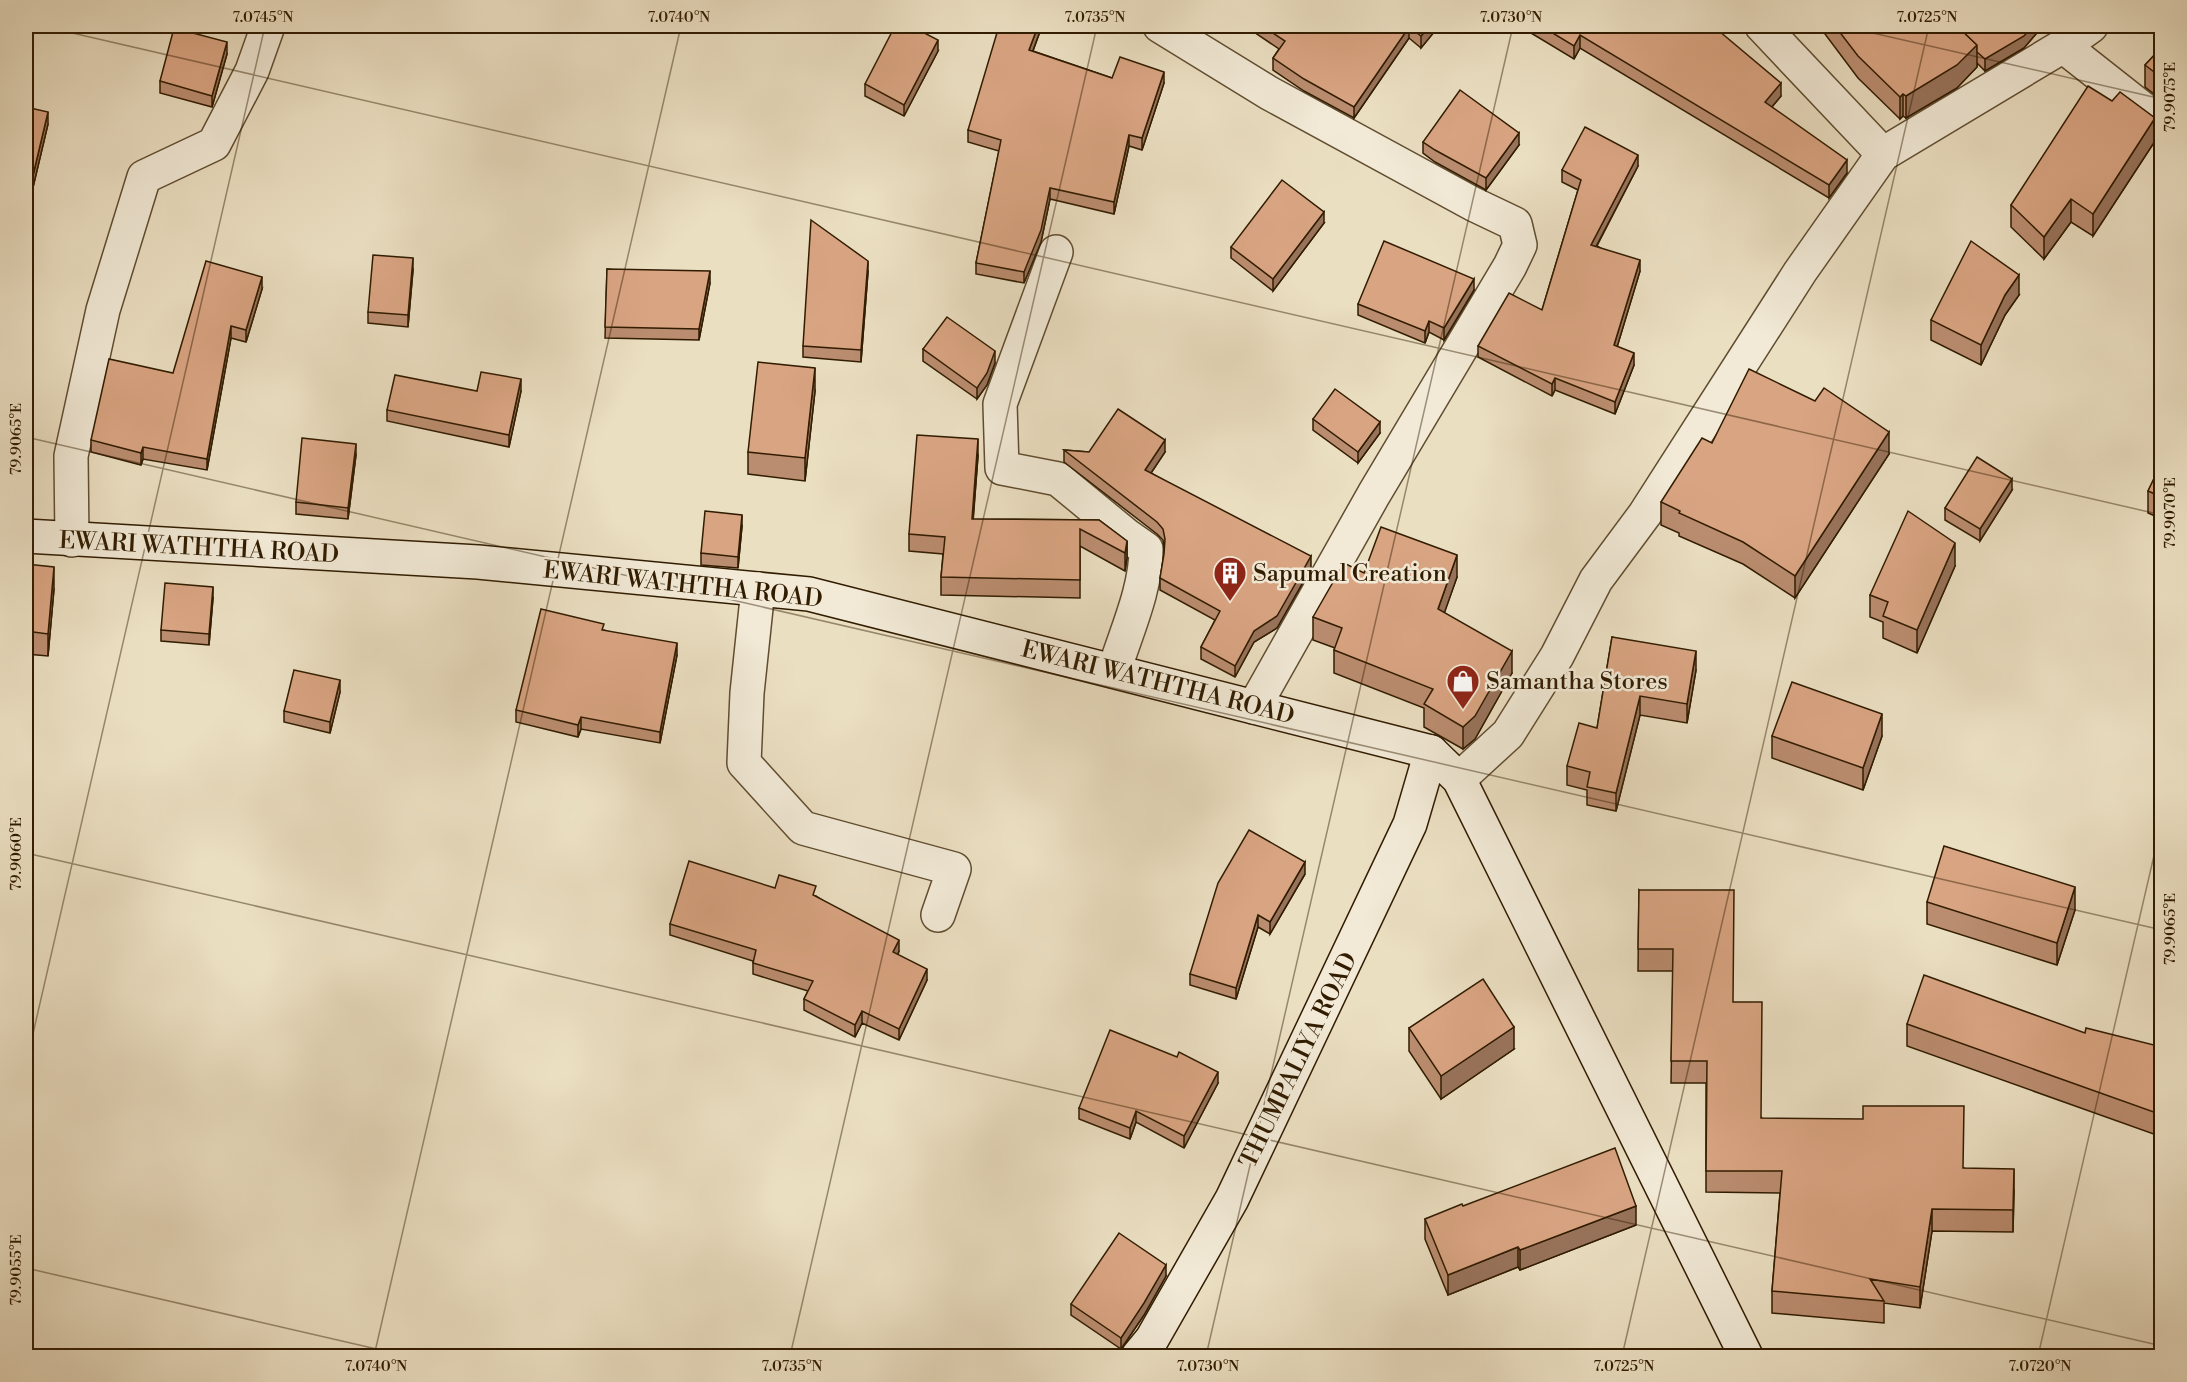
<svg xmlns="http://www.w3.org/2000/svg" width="2187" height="1382" viewBox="0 0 2187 1382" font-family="'Libre Bodoni',serif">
<rect width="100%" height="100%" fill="#ebdfc2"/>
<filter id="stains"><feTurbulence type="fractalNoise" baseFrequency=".00333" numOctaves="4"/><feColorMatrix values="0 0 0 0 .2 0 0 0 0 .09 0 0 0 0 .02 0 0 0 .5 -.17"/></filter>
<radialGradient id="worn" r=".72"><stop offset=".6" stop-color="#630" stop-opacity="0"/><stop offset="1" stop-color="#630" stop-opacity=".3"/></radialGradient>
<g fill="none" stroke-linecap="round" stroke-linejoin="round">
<defs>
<g id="street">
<polyline points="1160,26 1269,93 1473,204 1515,224 1520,245 1510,266 1374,494 1254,707"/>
<polyline points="1762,26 1883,154"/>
<polyline points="2063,46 2162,124"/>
<path d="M 1056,252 L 1000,404 L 1002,468 L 1058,479 L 1126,535 L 1146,549 C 1146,590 1126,632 1114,671"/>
<polyline points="72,540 71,456 103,310 144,177 214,144 252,71 268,26"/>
<polyline points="758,589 747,693 744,763 803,828 954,869 938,915"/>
<polyline points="1459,779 1508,734 1557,656 1596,580 1645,514 1800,272 1883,154 2063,46 2091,26"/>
</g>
<g id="secondary">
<polyline points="26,536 478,562 809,594 1431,752"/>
<polyline points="1431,752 1459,779 1746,1356"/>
<polyline points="1138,1356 1152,1339 1232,1199 1410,824 1431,752"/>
</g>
</defs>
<!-- street casing -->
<use href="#street" stroke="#604d30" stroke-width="36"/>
<!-- secondary casing -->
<use href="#secondary" stroke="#311c00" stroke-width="36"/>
<!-- street -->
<use href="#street" stroke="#f2ead7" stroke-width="33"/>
<!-- secondary -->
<use href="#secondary" stroke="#f2ead7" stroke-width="33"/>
</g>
<!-- wall -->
<g fill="#bb8d70" stroke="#311c00" stroke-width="1.5">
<polygon points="1042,26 1033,51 1112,78 1164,83 1142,150 1129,146 1114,214 1050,199 1041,242 1024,283 976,274 976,263 999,151 968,142 968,130"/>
<polygon points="1245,26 1439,26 1421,48 1409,38 1354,118 1304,91 1273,70 1273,58 1279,49"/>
<polygon points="1531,26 1713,26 1781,96 1772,107 1847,173 1829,198 1580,48 1574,59 1531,33"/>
<polygon points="1819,26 2041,26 2041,28 2024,48 1985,71 1977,63 1977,67 1957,88 1906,118 1903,116 1900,119 1858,78"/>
<polygon points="2162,47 2162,100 2145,87 2145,65"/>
<polygon points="938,51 904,116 865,96 865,84"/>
<polygon points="227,54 212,107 160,93 160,81"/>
<polygon points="26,107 48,124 30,200 26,199"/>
<polygon points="2155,141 2093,236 2071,222 2044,259 2011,227 2011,205"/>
<polygon points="1423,142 1519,145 1486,190 1435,162 1423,153"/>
<polygon points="1638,166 1597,246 1640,271 1617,347 1634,365 1615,414 1555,390 1552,396 1478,357 1478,346 1542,310 1578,190 1562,182 1562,170"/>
<polygon points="1324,223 1273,291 1231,258 1231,247"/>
<polygon points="607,269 710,283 699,340 605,338"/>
<polygon points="413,270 408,327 368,323 368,312"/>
<polygon points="868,272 861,362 803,357 803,346"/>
<polygon points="262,289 246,342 231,338 207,470 143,459 141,465 91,452 91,440 173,373"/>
<polygon points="1474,290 1444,340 1429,332 1425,343 1358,315 1358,304"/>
<polygon points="2019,295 2005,315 1981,365 1931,340 1931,320"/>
<polygon points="2162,298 2162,325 2160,324 2160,302"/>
<polygon points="923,349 995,363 987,385 977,399 923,361"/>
<polygon points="477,391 521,391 509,447 387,421 387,410"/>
<polygon points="815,391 805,481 748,474 748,452"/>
<polygon points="1313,419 1380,433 1358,463 1313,430"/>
<polygon points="1712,443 1889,454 1795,598 1743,564 1679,536 1679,533 1661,525 1661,502"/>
<polygon points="1064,450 1089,452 1165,452 1151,473 1311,568 1277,628 1254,642 1235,677 1201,659 1201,647 1215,620 1160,590 1160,578 1164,554 1164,548 1163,540 1157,534 1064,462"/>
<polygon points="356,455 348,519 296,514 296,502"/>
<polygon points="978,456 973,519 1099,520 1127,541 1127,558 1125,571 1080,546 1080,598 941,595 941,577 943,554 909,551 909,534"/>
<polygon points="2162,462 2162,519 2148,513 2148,491"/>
<polygon points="2012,490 1980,541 1945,520 1945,508"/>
<polygon points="742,526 738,568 701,565 701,553"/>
<polygon points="26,564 54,589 48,656 26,654"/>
<polygon points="1955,566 1917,653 1883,638 1883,622 1870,617 1870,595"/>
<polygon points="1364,573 1457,577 1444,613 1512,673 1475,739 1463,749 1424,727 1424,708 1334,673 1334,650 1335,648 1313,640 1313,617"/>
<polygon points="213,598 209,645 161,641 161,630"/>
<polygon points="604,630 677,655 660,743 581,729 578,737 516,722 516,710"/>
<polygon points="1612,637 1696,670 1687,723 1640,715 1616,811 1587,805 1587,790 1567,785 1567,766 1597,728"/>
<polygon points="340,692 330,733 284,722 284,711"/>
<polygon points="1772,736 1882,736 1863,790 1772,758"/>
<polygon points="1305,874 1270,934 1258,927 1236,999 1190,985 1190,974"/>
<polygon points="775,888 816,896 899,951 898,955 927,980 899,1040 862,1023 855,1037 804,1010 804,999 808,991 753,974 753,961 670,935 670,924"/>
<polygon points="1639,890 1733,1002 1761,1118 1964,1168 2014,1190 2013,1232 1932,1231 1920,1308 1884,1303 1884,1323 1772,1313 1772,1291 1780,1193 1706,1192 1706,1083 1671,1083 1673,971 1638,971"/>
<polygon points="1927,902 2075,910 2057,965 1927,924"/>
<polygon points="1907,1024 2085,1033 2162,1047 2162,1137 1907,1046"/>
<polygon points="1409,1028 1514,1049 1441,1099 1409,1051"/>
<polygon points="1218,1083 1184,1148 1136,1122 1130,1139 1079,1119 1079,1108"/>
<polygon points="1463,1206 1636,1225 1520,1270 1518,1267 1448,1295 1425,1239 1425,1219"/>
<polygon points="1166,1276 1144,1315 1121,1349 1071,1315 1071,1304"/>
</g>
<!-- shaded-wall -->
<g fill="#98735b" stroke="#311c00" stroke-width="1.5">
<polygon points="1038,26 1042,26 1029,61 1029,50"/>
<polygon points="1430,26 1439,26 1421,48 1421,36"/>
<polygon points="2033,26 2041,26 2041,28 2024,48 1985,71 1985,59"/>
<polygon points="1409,27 1409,38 1354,118 1354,107"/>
<polygon points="1580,35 1580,48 1574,59 1574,46"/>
<polygon points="938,40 938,51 904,116 904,105"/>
<polygon points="227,42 227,54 212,107 212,96"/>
<polygon points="1977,45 1977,67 1957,88 1906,118 1906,96"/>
<polygon points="1164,72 1164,83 1142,150 1142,138"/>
<polygon points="1781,83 1781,96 1765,115 1765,102"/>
<polygon points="1903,94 1903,116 1900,119 1900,97"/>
<polygon points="48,112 48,124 30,200 30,188"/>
<polygon points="2155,118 2155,141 2093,236 2093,214"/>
<polygon points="1519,133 1519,145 1486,190 1486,178"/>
<polygon points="1129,135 1129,146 1114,214 1114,202"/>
<polygon points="1638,155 1638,166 1591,256 1591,245"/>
<polygon points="1847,160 1847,173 1829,198 1829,185"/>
<polygon points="1050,188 1050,199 1041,242 1024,283 1024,272"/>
<polygon points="2071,199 2071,222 2044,259 2044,237"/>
<polygon points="1324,212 1324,223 1273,291 1273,279"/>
<polygon points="413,258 413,270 408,327 408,315"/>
<polygon points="1640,260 1640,271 1614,357 1614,345"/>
<polygon points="868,261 868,272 861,362 861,350"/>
<polygon points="710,271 710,283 699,340 699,329"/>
<polygon points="2019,275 2019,295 2005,315 1981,365 1981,345 2005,295"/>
<polygon points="262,277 262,289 246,342 246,330"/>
<polygon points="1474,279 1474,290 1444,340 1444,328"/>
<polygon points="1429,321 1429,332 1425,343 1425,331"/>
<polygon points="231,326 231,338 207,470 207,459"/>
<polygon points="995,351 995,363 987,385 977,399 977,388"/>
<polygon points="1634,353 1634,365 1615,414 1615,402"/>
<polygon points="815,368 815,391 805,481 805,458"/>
<polygon points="1555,378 1555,390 1552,396 1552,384"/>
<polygon points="521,379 521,391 509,447 509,435"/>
<polygon points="1380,422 1380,433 1358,463 1358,452"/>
<polygon points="1889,432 1889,454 1795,598 1795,576"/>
<polygon points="978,439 978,456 972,536 972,519"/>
<polygon points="1165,440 1165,452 1145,482 1145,470"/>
<polygon points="356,444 356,455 348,519 348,508"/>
<polygon points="143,447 143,459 141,465 141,453"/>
<polygon points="2012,479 2012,490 1980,541 1980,529"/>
<polygon points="742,515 742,526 738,568 738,557"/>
<polygon points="1127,541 1127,558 1125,571 1125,553"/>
<polygon points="1955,543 1955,566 1917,653 1917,630"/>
<polygon points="1457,555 1457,577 1438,631 1438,609"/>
<polygon points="1311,556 1311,568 1277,628 1254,642 1235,677 1235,666 1254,631"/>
<polygon points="54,567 54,589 48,656 48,634"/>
<polygon points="213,587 213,598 209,645 209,634"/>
<polygon points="677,643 677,655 660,743 660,732"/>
<polygon points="1512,651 1512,673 1475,739 1463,749 1463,727"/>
<polygon points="1696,651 1696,670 1687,723 1687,704"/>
<polygon points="340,680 340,692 330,733 330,722"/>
<polygon points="1640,696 1640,715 1616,811 1616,793"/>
<polygon points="1882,714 1882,736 1863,790 1863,768"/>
<polygon points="581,717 581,729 578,737 578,725"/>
<polygon points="1305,862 1305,874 1270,934 1270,922"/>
<polygon points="2075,887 2075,910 2057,965 2057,943"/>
<polygon points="1258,915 1258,927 1236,999 1236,988"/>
<polygon points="899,940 899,951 893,964 893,952"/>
<polygon points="927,969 927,980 899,1040 899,1029"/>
<polygon points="862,1011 862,1023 855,1037 855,1025"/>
<polygon points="1514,1027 1514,1049 1441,1099 1441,1076"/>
<polygon points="1218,1072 1218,1083 1184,1148 1184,1136"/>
<polygon points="1136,1111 1136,1122 1130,1139 1130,1128"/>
<polygon points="2014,1169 2014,1190 2013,1232 2013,1210"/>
<polygon points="1636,1206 1636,1225 1520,1270 1520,1250"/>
<polygon points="1932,1209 1932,1231 1920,1308 1920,1287"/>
<polygon points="1518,1247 1518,1267 1448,1295 1448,1275"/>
<polygon points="1166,1265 1166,1276 1144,1315 1121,1349 1121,1338"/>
</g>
<!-- building -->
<g fill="#d9a482" stroke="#311c00" stroke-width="1.5">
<polygon points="895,26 911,26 938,40 904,105 865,84"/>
<polygon points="999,26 1038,26 1029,50 1112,78 1120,57 1164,72 1142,138 1129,135 1114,202 1050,188 1041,230 1024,272 976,263 1001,140 968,130"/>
<polygon points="1262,26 1430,26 1421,36 1409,27 1354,107 1304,79 1273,58 1285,41"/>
<polygon points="1541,26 1713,26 1781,83 1765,102 1847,160 1829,185 1580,35 1574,46"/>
<polygon points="1835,26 1957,26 1977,45 1957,65 1906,96 1903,94 1900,97 1858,56"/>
<polygon points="1957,26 2033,26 2024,36 1985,59 1977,52 1977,45"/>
<polygon points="174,28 227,42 212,96 160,81"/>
<polygon points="2162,47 2162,78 2145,65"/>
<polygon points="2088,86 2112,101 2120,92 2155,118 2093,214 2071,199 2044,237 2011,205"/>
<polygon points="1460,90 1519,133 1486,178 1435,150 1423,142"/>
<polygon points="26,107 48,112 30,188 26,187"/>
<polygon points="1585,127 1638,155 1591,245 1640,260 1614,345 1634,353 1615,402 1555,378 1552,384 1478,346 1509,293 1542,310 1581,180 1562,170"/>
<polygon points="1282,180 1324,212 1273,279 1231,247"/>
<polygon points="811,220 868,261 861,350 803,346"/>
<polygon points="1384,241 1474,279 1444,328 1429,321 1425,331 1358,304"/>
<polygon points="1971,241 2019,275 2005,295 1981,345 1931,320"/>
<polygon points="373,255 413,258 408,315 368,312"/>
<polygon points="206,261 262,277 246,330 231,326 207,459 143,447 141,453 91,440 109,359 173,373"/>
<polygon points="607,269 710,271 699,329 605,327"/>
<polygon points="947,317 995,351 987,373 977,388 923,349"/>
<polygon points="758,362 815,368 805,458 748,452"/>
<polygon points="1749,369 1815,401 1824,388 1889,432 1795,576 1743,542 1679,513 1680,511 1661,502 1702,438 1712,443"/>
<polygon points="481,372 521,379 509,435 387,410 395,375 477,391"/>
<polygon points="1335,389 1380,422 1358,452 1313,419"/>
<polygon points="1118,409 1165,440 1145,470 1311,556 1277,616 1254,631 1235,666 1201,647 1220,611 1160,578 1164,554 1165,539 1163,529 1157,522 1064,450 1089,452"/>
<polygon points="917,435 978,439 972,519 1099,520 1127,541 1125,553 1080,529 1080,580 941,577 945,537 909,534"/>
<polygon points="302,438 356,444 348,508 296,502"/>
<polygon points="1977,457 2012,479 1980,529 1945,508"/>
<polygon points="2162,462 2162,497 2148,491"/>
<polygon points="705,511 742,515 738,557 701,553"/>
<polygon points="1908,511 1955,543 1917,630 1883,616 1888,602 1870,595"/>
<polygon points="1381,527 1457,555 1438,609 1512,651 1475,716 1463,727 1424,704 1433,689 1334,650 1342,628 1313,617 1344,563 1364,573"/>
<polygon points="26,564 54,567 48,634 26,631"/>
<polygon points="165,583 213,587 209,634 161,630"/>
<polygon points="541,609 604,624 602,630 677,643 660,732 581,717 578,725 516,710"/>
<polygon points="1612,637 1696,651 1687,704 1640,696 1616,793 1587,787 1590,772 1567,766 1579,723 1597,728"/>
<polygon points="294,670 340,680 330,722 284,711"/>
<polygon points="1792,682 1882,714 1863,768 1772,736"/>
<polygon points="1249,830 1305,862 1270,922 1258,915 1236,988 1190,974 1218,883"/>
<polygon points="1944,846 2075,887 2057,943 1927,902"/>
<polygon points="689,861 775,888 779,875 816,886 813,895 899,940 893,952 927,969 899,1029 862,1011 855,1025 804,999 813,981 753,963 756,950 670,924"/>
<polygon points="1639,890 1734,890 1733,1002 1762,1002 1761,1118 1863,1119 1863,1106 1964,1106 1963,1168 2014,1169 2013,1210 1932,1209 1920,1287 1870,1279 1884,1301 1772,1291 1782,1171 1706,1171 1707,1061 1671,1061 1673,949 1638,949"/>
<polygon points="1924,975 2085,1033 2086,1028 2162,1047 2162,1115 1907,1024"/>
<polygon points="1483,979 1514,1027 1441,1076 1409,1028"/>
<polygon points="1110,1030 1177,1057 1179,1052 1218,1072 1184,1136 1136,1111 1130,1128 1079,1108"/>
<polygon points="1615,1148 1636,1206 1520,1250 1518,1247 1448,1275 1425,1219 1462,1204 1463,1206"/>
<polygon points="1119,1233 1166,1265 1144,1303 1121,1338 1071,1304"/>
<polygon points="1914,1350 1919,1356 1904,1356"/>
</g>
<!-- ticks -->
<path fill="none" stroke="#311c00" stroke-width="1.5" stroke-opacity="0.45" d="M 42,26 L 2162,515M 1842,26 L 2162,99M 26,437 L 2162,930M 26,853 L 2162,1346M 26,1064 L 265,26M 26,1268 L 407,1356M 374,1356 L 681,26M 790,1356 L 1097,26M 1206,1356 L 1513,26M 1622,1356 L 1929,26M 2038,1356 L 2162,821"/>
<!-- icons -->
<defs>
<symbol id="building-pin" viewBox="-11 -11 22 30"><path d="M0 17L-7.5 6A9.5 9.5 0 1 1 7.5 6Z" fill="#8f2418" stroke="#f2ead7"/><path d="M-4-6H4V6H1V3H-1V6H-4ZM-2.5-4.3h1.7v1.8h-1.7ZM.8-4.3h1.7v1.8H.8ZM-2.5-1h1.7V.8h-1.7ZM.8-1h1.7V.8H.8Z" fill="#fff"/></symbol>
<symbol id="shop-pin" viewBox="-11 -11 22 30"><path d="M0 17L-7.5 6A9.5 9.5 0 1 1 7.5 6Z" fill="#8f2418" stroke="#f2ead7"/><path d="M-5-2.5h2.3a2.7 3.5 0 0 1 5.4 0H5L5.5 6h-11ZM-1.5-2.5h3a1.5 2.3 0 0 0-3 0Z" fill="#fff"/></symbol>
</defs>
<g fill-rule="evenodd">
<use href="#building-pin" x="1211" y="554" width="38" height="52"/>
<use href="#shop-pin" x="1444" y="662" width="38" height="52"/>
</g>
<g text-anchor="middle" stroke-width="5" stroke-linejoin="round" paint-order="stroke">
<!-- street labels -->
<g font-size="24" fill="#311c00" stroke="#f2ead7">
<text transform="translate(199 547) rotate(3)" y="8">EWARI WATHTHA ROAD</text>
<text transform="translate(683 584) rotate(6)" y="8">EWARI WATHTHA ROAD</text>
<text transform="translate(1158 682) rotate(14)" y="8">EWARI WATHTHA ROAD</text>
<text transform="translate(1298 1060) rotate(-64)" y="8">THUMPALIYA ROAD</text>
</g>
<!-- poi labels -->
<g font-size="24" fill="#311c00" stroke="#f2ead7" text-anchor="start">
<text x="1253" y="581">Sapumal Creation</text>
<text x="1486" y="689">Samantha Stores</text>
</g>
</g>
<!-- margin -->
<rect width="2187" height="1382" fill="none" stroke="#ebdfc2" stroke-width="66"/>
<rect x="33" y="33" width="2121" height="1316" fill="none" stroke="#311c00" stroke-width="2"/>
<g font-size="15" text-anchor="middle" fill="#311c00">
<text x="263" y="22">7.0745°N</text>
<text x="679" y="22">7.0740°N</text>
<text x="1095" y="22">7.0735°N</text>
<text x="1511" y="22">7.0730°N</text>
<text x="1927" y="22">7.0725°N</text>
<text transform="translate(2170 97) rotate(-90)" y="5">79.9075°E</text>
<text transform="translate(16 439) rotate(-90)" y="5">79.9065°E</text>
<text transform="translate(2170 513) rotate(-90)" y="5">79.9070°E</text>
<text transform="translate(16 854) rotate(-90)" y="5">79.9060°E</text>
<text transform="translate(2170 929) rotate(-90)" y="5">79.9065°E</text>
<text transform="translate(16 1270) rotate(-90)" y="5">79.9055°E</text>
<text x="376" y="1371">7.0740°N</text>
<text x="792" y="1371">7.0735°N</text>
<text x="1208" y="1371">7.0730°N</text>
<text x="1624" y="1371">7.0725°N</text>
<text x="2040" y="1371">7.0720°N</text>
</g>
<rect width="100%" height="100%" filter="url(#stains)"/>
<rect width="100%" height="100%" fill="url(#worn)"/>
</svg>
